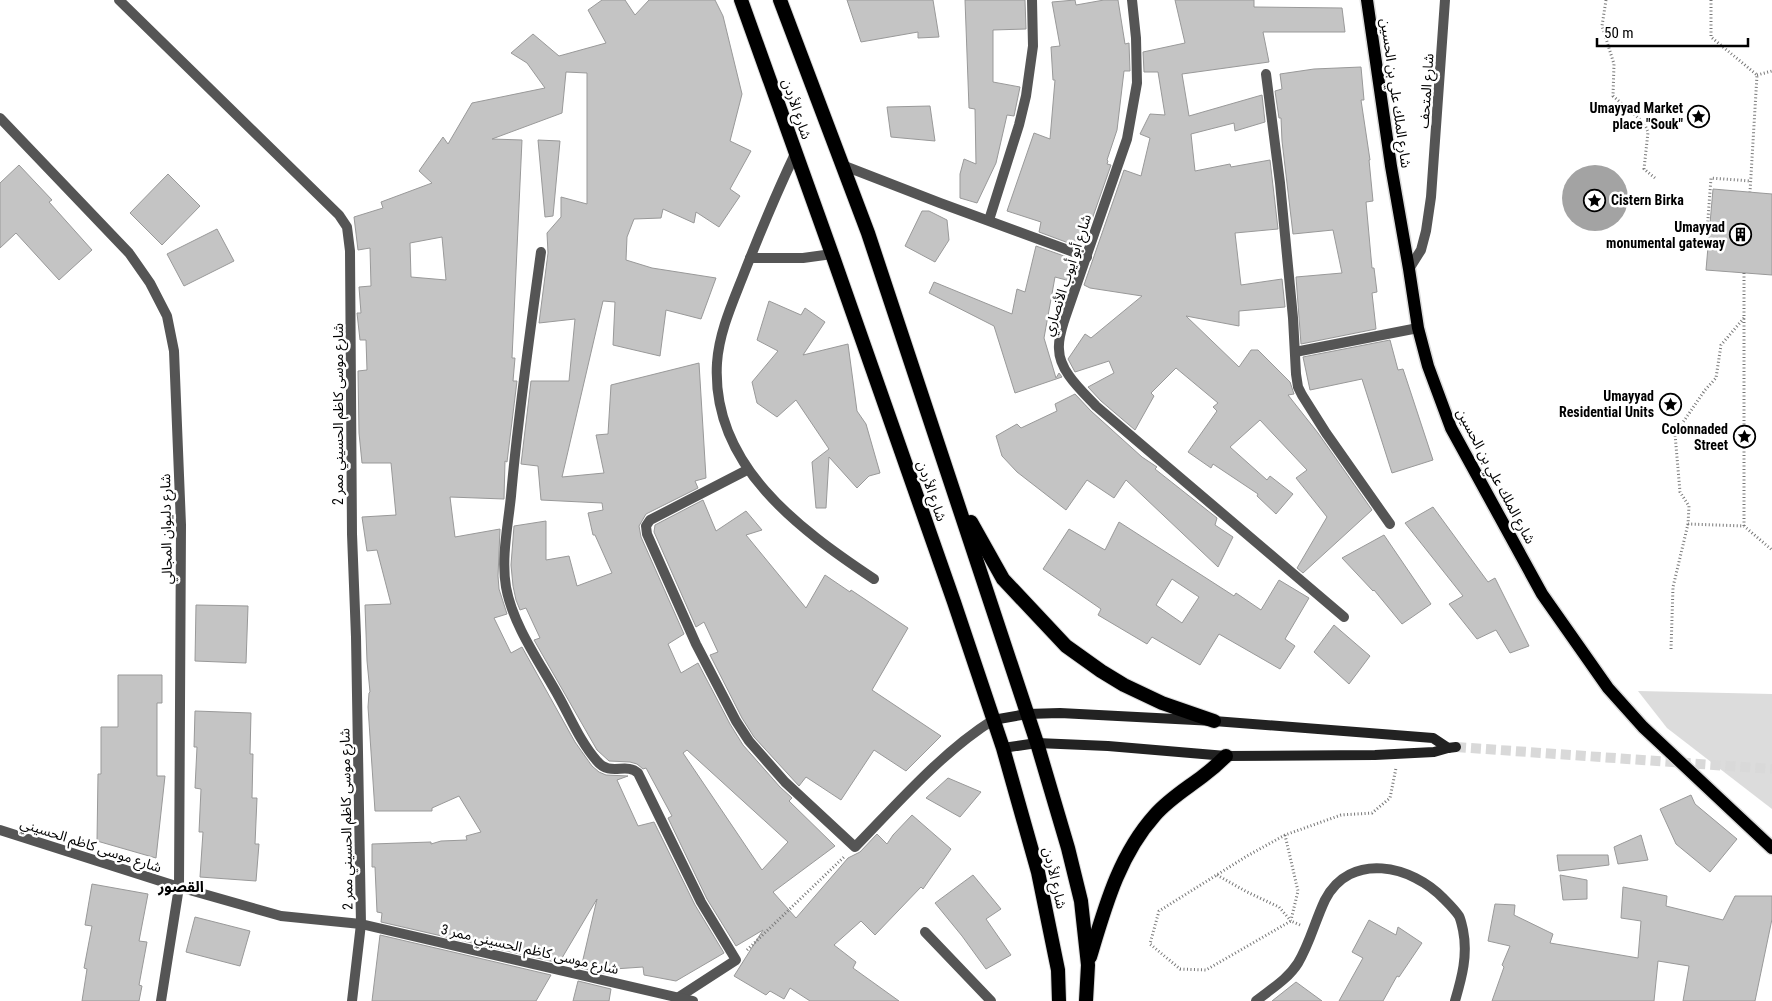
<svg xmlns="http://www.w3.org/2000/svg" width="1772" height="1001" viewBox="0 0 1772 1001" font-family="'Roboto Condensed','Noto Sans Arabic',sans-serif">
<rect width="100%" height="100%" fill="#fff"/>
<!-- green -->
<polygon fill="#dcdcdc" points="1638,691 1772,694 1772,809 1667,728"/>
<!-- water -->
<circle fill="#a3a3a3" cx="1595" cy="198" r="33"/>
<!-- building -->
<g fill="#c4c4c4" stroke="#999" fill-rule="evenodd">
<path d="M 602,0 L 625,0 L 635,15 L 649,0 L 715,0 L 723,16 L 742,94 L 730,141 L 751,151 L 730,189 L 740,196 L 719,227 L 696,212 L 694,223 L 663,209 L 661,218 L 634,219 L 627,237 L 626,260 L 652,268 L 716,278 L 701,319 L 666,310 L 660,356 L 613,345 L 615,302 L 603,301 L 562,477 L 604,473 L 596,435 L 608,434 L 611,385 L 699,363 L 706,478 L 695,481 L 698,488 L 646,514 L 639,526 L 641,537 L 684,634 L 668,644 L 681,673 L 698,663 L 730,724 L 743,745 L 780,787 L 792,798 L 789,801 L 835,846 L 773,892 L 796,918 L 848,858 L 860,852 L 877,834 L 887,844 L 893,835 L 912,815 L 951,849 L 923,889 L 921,887 L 875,935 L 861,921 L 834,945 L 856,962 L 853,968 L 899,1001 L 810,1001 L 790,988 L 784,999 L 770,991 L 766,995 L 734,976 L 763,930 L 736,946 L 707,899 L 668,818 L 672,816 L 646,768 L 643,769 L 637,764 L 630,762 L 609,761 L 597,750 L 534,640 L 540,638 L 526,608 L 520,610 L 516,600 L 513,586 L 511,565 L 514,526 L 546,521 L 546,560 L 569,556 L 577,586 L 612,573 L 595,535 L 593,535 L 588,513 L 603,510 L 602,503 L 541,500 L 538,466 L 521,464 L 531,381 L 569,381 L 575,319 L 539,323 L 548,253 L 547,233 L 561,217 L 561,197 L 587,204 L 587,73 L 566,72 L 562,113 L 492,139 L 522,140 L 512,358 L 515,358 L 513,381 L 517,381 L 507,462 L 505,461 L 504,499 L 450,497 L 455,537 L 500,529 L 498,576 L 499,589 L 507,614 L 494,618 L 511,653 L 522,647 L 575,742 L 592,766 L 599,772 L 606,775 L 628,776 L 617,780 L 638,826 L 654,822 L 695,905 L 724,953 L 676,981 L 644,975 L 643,967 L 614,969 L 613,975 L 581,968 L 597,899 L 559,963 L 381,922 L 382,913 L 377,912 L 375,867 L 372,867 L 372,844 L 431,842 L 431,844 L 441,841 L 467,840 L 466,836 L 481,832 L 459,796 L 432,808 L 432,811 L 375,811 L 368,707 L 369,693 L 370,692 L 367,661 L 365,605 L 391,604 L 377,550 L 367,551 L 362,517 L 396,515 L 391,463 L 362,463 L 359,433 L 358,371 L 367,370 L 366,340 L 360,340 L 357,313 L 361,313 L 359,287 L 371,286 L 370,248 L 358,250 L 354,217 L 383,208 L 381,202 L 432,183 L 419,171 L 443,137 L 448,144 L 472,103 L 545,88 L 527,63 L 511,53 L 533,34 L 559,56 L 606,43 L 588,10 ZM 442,237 L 446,280 L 411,277 L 410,243 ZM 687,750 L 788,842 L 762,870 L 683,753 Z"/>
<polygon points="847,0 933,0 939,37 918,38 918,32 861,42"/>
<polygon points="965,0 1025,0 1026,29 993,30 993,82 1020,87 1014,116 1007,115 996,163 977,203 960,198 960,174 964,159 976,164 975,109 969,108"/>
<polygon points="1075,0 1076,5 1104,0 1118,0 1125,44 1129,43 1130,71 1124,71 1117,130 1107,160 1108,161 1107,164 1111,165 1082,248 1039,232 1041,222 1007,211 1034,133 1050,139 1055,80 1053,80 1051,47 1060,46 1052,2"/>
<polygon points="1175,0 1254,0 1254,7 1342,8 1345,32 1263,32 1269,62 1182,74 1189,116 1262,95 1265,122 1235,131 1234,123 1191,134 1195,171 1230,164 1231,167 1270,160 1278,229 1235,233 1241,285 1282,279 1285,307 1239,311 1239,326 1186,316 1239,367 1251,350 1258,350 1290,382 1294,394 1288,395 1318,433 1372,510 1303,573 1297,568 1327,517 1296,478 1307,470 1260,420 1230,447 1267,480 1270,476 1293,494 1276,514 1257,496 1258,494 1213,464 1211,468 1188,452 1217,411 1213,407 1218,403 1176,368 1151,393 1154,396 1135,430 1101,401 1088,387 1114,373 1109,361 1075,372 1068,359 1085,334 1091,338 1142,296 1090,288 1084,285 1124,170 1141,176 1150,138 1140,134 1150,114 1165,115 1158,72 1144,72 1143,52 1185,43"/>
<polygon points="1361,67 1364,100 1361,100 1370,160 1369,160 1373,201 1366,202 1372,268 1374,268 1377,292 1372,293 1376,329 1301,344 1296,277 1342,273 1333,230 1293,234 1282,141 1281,118 1279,118 1275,91 1282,89 1280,74 1314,69"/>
<polygon points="930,106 935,141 891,137 887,107"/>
<polygon points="538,140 560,141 553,216 545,217"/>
<polygon points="19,165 52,200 49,202 92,250 59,280 16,233 0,248 0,183"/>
<polygon points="168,174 200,206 162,245 130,213"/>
<polygon points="1713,189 1772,194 1772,275 1706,270"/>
<polygon points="922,211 929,211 947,220 949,240 935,262 905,246"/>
<polygon points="217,229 234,261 184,286 167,254"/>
<polygon points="1036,246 1078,261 1070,281 1055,277 1044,338 1056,378 1059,373 1062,377 1015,393 994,326 929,293 934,282 1012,314 1017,289 1025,292"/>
<polygon points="769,301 801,315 805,308 825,322 803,355 848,344 857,411 866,424 880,473 869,476 857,488 829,457 826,508 816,508 812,462 829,449 796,400 777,417 757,403 752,382 778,351 757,340"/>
<polygon points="1390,340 1398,370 1403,369 1433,460 1392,473 1362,379 1310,390 1303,357"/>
<polygon points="1075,394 1091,411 1142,457 1157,467 1155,469 1217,518 1215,525 1233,537 1218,567 1126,480 1114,498 1087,480 1066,510 1017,472 1002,456 996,436 1017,424 1021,428 1057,411 1055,404"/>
<polygon points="703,500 716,531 746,511 762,530 746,535 806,608 825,575 850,592 851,590 908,628 872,690 941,736 906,771 874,750 841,800 806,777 799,786 754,737 742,718 710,655 718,652 704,622 696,627 654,532 655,525"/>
<polygon points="1433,507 1488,582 1495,578 1529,646 1510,653 1496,630 1477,639 1449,604 1463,596 1405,523"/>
<path d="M 1119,522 L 1234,596 L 1236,593 L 1261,610 L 1279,580 L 1309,598 L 1285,639 L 1295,646 L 1280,669 L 1219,634 L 1200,665 L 1152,637 L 1147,644 L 1098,615 L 1101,609 L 1043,569 L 1069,529 L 1105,550 ZM 1172,579 L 1199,597 L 1182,623 L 1156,605 Z"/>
<polygon points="1384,535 1431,604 1402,624 1374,590 1373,591 1342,558"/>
<polygon points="196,605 248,606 246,663 195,661"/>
<polygon points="1334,625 1370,656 1349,684 1314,652"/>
<polygon points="118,675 162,675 162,703 157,703 157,776 165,776 156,858 97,841 98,774 101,774 101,727 118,727"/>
<polygon points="195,711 251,713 250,754 253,754 252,798 257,798 255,844 259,844 256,881 200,877 203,832 199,832 201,789 195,788 197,747 194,747"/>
<polygon points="948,778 981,792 960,817 926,798"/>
<polygon points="1691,795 1695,804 1737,839 1710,872 1676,844 1660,809"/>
<polygon points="1641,835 1648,860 1618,864 1614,847"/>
<polygon points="1557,855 1608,855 1609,865 1559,871"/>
<polygon points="973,875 1001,909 986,919 1011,955 986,969 962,936 935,903"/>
<polygon points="1560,875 1587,880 1587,899 1563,900"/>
<polygon points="92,884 148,894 139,941 147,942 139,985 142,986 139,1001 82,1001 87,969 84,968 92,926 85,925"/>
<polygon points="1623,887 1667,896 1666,906 1723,920 1735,896 1772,896 1772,919 1755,1001 1683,1001 1689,966 1658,961 1654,1001 1492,1001 1504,967 1502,965 1510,946 1488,941 1495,904 1515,905 1514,915 1553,934 1550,943 1638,958 1641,921 1621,918"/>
<polygon points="195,917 250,931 240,966 186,952"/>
<polygon points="1369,920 1396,935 1398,927 1422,943 1399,977 1397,976 1383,1001 1339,1001 1363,958 1352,952"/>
<polygon points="380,935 551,975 536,1001 372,1001"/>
<polygon points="578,981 611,989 609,1001 573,1001"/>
<polygon points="1296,982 1322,1001 1272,1001"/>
</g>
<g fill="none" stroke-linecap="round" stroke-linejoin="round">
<!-- secondary-tunnel -->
<polyline stroke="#d9d9d9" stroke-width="10" stroke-dasharray="10 5" stroke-linecap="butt" points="1456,747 1772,769"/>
<defs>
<polyline id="primary" points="1367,0 1391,166 1409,269 1418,328 1428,366 1451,428 1542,594 1608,688 1643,727 1772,848"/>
<g id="trunk">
<polyline points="741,0 832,254 954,602 1003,748 1038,872 1058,970 1059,1001"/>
<polyline points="780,0 868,233 1037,743 1068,848 1081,901 1088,965 1086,1001"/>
<polyline points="971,522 1003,579 1066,646 1101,671 1124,685 1162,703 1214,721"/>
<path d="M 1090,957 C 1105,907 1119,855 1155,815 C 1169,799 1186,789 1203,776 C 1211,770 1219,763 1226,756"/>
</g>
</defs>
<!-- primary casing -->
<use href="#primary" stroke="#dbdbdb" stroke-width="15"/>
<!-- trunk casing -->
<use href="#trunk" stroke="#dbdbdb" stroke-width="16"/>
<!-- path -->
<g stroke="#777" stroke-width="3" stroke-dasharray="1 2.5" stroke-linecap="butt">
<polyline points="1606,0 1602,26 1614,64 1613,96 1644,123 1648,132 1644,169 1655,178"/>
<polyline points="1711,0 1711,37 1757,75 1750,192"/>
<polyline points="1757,75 1772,71"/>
<polyline points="1706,246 1711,178 1750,181"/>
<polyline points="1744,273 1744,526"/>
<polyline points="1744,318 1721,345 1716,378 1705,390 1675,434 1680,492 1689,506 1688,524 1744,526 1772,550"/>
<polyline points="1671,649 1673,587 1688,524"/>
<polyline points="1285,835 1298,891 1291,920"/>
<polyline points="1217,875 1247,892 1279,907 1291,921"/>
<polyline points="1300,925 1291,921 1206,970 1180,969 1150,944 1159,911 1247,856 1285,835 1341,815 1372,813 1390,798 1396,768"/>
<polyline points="747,950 845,856"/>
</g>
<!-- service -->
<polyline stroke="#555" stroke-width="10" points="1295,352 1418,328"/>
<!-- minor -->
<g stroke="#555" stroke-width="10">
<polyline points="119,0 339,215 347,227 350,251 352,534 356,637 361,924 352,1001"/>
<path d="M 1132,0 L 1136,38 L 1137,83 L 1127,139 L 1065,318 C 1062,328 1058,339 1059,349 C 1059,371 1082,391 1096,406 L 1344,617"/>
<polyline points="1266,74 1280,183 1293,318 1296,374 1298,387 1302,395 1326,433 1390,524"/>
<polyline points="0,118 129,253 150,283 167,316 174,351 181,525 179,887 161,1001"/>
<path d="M 795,154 C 776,194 759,235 743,276 C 732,304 719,333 717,363 C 711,465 799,529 874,579"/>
<polyline points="842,165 940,203 1087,257"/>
<polyline points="989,220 1019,125 1026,96 1033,46 1032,0"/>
<path d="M 541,252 C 530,333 518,415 511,496 C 508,526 501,558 506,587 C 513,626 541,664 560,699 C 571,719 581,743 597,761 C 610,777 626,762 638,773 L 701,902 L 736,960 L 679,997 L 679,1001"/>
<polyline points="750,258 803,258 832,254"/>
<polyline points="1409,269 1421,250 1426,231 1431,197 1445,0"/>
<path d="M 747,470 L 650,520 L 646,526 L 647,534 L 696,644 L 736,721 L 749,741 L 785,782 L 855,847 C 897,804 942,752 993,720"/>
<polyline points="0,830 179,887 281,916 361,924 693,1001"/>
<polyline points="925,932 991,1001"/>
<path d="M 1256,1001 C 1271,989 1288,979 1298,963 C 1310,943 1315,921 1325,900 C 1350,851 1412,865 1444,899 C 1449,904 1455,910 1459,916 C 1461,920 1462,926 1463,930 C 1468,955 1462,977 1455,1001"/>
</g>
<!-- secondary -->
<g stroke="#222" stroke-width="10">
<polyline points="993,720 1027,714 1060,713 1214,721 1433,738 1448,748"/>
<polyline points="1003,748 1037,743 1108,746 1226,756 1375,755 1434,752 1448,748 1456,747"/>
</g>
<!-- primary -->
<use href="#primary" stroke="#000" stroke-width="12"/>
<!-- trunk -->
<use href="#trunk" stroke="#000" stroke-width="14"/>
</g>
<!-- icons -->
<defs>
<symbol id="sight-ring" viewBox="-11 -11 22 22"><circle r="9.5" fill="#fff" stroke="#000" stroke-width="1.5"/><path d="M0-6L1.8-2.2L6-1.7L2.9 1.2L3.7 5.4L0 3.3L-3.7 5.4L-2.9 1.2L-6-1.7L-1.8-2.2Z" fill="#000"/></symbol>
<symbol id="building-ring" viewBox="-11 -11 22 22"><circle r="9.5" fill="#fff" stroke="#000" stroke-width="1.5"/><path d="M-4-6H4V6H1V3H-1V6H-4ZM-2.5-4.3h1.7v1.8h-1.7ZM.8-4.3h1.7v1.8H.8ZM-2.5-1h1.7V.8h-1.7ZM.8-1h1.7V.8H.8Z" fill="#000"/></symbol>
</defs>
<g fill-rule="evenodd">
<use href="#sight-ring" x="1686" y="104" width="25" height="25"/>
<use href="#sight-ring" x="1582" y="188" width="25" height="25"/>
<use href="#building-ring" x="1728" y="222" width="25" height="25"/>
<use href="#sight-ring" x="1658" y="392" width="25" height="25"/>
<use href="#sight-ring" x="1732" y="424" width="25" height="25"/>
</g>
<g text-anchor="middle" stroke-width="5" stroke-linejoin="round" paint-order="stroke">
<!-- street labels -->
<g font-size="14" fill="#000" stroke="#fff">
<text transform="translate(1426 91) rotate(-86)" y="5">شارع المتحف</text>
<text transform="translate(1396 93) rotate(82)" y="5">شارع الملك علي بن الحسين</text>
<text transform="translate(797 109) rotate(71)" y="5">شارع الأردن</text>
<text transform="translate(1067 275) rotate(-72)" y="5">شارع أبو أيوب الأنصاري</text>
<text transform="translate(338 414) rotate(-90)" y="5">شارع موسى كاظم الحسيني ممر 2</text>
<text transform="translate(1496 476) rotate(62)" y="5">شارع الملك علي بن الحسين</text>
<text transform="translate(932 491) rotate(71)" y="5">شارع الأردن</text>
<text transform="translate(166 529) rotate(-91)" y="5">شارع دليوان المجالي</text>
<text transform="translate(346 819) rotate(-91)" y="5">شارع موسى كاظم الحسيني ممر 2</text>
<text transform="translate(91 845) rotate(18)" y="5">شارع موسى كاظم الحسيني</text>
<text transform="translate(1055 878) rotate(77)" y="5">شارع الأردن</text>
<text transform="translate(530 949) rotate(13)" y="5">شارع موسى كاظم الحسيني ممر 3</text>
</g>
<!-- poi labels -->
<g font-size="14" font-weight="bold" fill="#000" stroke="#fff" text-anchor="end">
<text x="1683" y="113">Umayyad Market<tspan x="1683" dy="16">place "Souk"</tspan></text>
<text x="1611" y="205" text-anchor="start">Cistern Birka</text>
<text x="1725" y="232">Umayyad<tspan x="1725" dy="16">monumental gateway</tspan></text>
<text x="1654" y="401">Umayyad<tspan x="1654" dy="16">Residential Units</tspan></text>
<text x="1728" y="434">Colonnaded<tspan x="1728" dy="16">Street</tspan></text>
</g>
<!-- neighbourhood labels -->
<g font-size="15" font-weight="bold" fill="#000" stroke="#fff">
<text x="181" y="892">القصور</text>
</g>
</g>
<!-- scale -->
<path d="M1597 38v8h151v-8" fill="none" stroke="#000000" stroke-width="2.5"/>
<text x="1604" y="38" font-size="15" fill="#000000" stroke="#ffffff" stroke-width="4" paint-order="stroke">50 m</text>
</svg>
